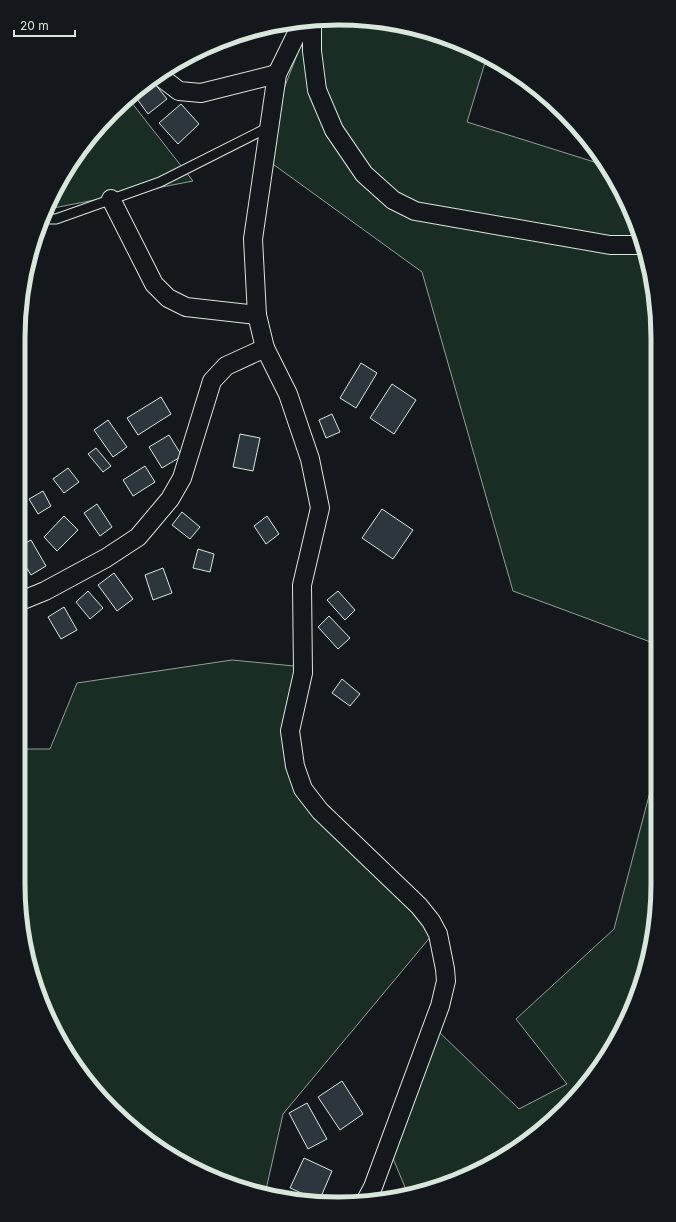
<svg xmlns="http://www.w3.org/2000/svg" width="676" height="1222" viewBox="0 0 676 1222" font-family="Inter,sans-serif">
<rect width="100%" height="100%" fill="#14181c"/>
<!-- green -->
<g fill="#1a2d24" stroke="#939e99">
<polygon points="332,19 380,21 441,35 487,56 467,122 607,166 641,235 655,296 656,644 513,591 422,272 259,154 308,26"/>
<polygon points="128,98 193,181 48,209 61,178 98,127"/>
<polygon points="232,660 294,666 298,759 324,819 437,929 283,1114 265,1194 255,1193 160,1150 84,1079 35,987 18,884 18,749 50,749 77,683"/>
<polygon points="657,765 657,905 641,987 615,1044 549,1125 460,1180 407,1192 392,1156 438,1031 519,1109 567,1084 516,1019 614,929"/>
</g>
<!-- building -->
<g fill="#2c363c" stroke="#d8e6dc">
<polygon points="155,84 167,99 148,114 137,99"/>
<polygon points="181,104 199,124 178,144 159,123"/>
<polygon points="361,363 377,373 356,408 340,398"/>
<polygon points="392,384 416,400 394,434 370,418"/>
<polygon points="161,397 171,414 138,435 127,418"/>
<polygon points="332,414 340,432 326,438 319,420"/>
<polygon points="108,420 127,447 113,457 94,430"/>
<polygon points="240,434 260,438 253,471 233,467"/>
<polygon points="169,435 182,456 162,468 149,447"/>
<polygon points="96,448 111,466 103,472 88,454"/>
<polygon points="145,466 155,482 133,496 123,480"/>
<polygon points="68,468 79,482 64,493 53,479"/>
<polygon points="43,491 51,506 38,514 29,499"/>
<polygon points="97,504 112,527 100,536 84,513"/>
<polygon points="382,509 413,530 393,559 362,538"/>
<polygon points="182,512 200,527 190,539 172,525"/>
<polygon points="64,516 78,530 57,551 44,537"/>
<polygon points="267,516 279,534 266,544 254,526"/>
<polygon points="31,540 46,566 31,575 18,553 18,547"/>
<polygon points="198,549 214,554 210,572 193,568"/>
<polygon points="163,568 172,593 153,600 145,575"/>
<polygon points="114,573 133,599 117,611 98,585"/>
<polygon points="88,591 103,608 90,619 76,602"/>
<polygon points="338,591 355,610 345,620 327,600"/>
<polygon points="64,607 77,630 61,639 48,617"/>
<polygon points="329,616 350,638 338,649 318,627"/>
<polygon points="342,679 360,694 350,706 332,693"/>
<polygon points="342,1081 363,1114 340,1130 318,1097"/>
<polygon points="307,1103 327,1139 308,1149 289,1113"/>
<polygon points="304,1158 332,1171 320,1199 315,1199 290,1188"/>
</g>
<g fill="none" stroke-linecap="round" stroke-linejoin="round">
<defs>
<polyline id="lane" points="44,219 56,219 160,182 269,127"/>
<g id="street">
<polyline points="309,20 297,33 277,74 253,239 257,315 265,348 288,394 310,459 320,508 302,585 303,673 290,731 295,766 303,789 320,811 419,906 431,921 438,934 445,969 446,981 440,1006 373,1187 365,1202"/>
<polyline points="312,20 312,51 317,90 334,130 364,174 393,200 415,211 610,245 643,245"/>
<polyline points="158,75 179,91 201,93 277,74"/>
<polyline points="111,199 154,284 168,298 186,307 257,315"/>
<polyline points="18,602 45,591 106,558 138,537 170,499 182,478 212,381 226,366 265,348"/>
</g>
</defs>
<!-- lane casing -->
<use href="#lane" stroke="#d8e6dc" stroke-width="11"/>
<!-- street casing -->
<use href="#street" stroke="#d8e6dc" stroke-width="20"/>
<!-- lane -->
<use href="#lane" stroke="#14181c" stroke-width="9"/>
<!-- street -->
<use href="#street" stroke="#14181c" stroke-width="18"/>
</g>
<!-- crop -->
<path d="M0 0H676V1222H0ZM338 25H338A313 313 0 0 1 651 338V884A313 313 0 0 1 338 1197H338A313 313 0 0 1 25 884V338A313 313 0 0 1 338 25Z" fill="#14181c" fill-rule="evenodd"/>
<path fill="none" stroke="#d8e6dc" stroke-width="5" d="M338 25H338A313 313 0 0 1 651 338V884A313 313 0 0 1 338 1197H338A313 313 0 0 1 25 884V338A313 313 0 0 1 338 25Z"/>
<!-- scale -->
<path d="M14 30v6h61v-6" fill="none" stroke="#d8e6dc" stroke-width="2"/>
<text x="20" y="30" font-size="12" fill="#d8e6dc" stroke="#14181c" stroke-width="3" paint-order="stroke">20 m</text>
</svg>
